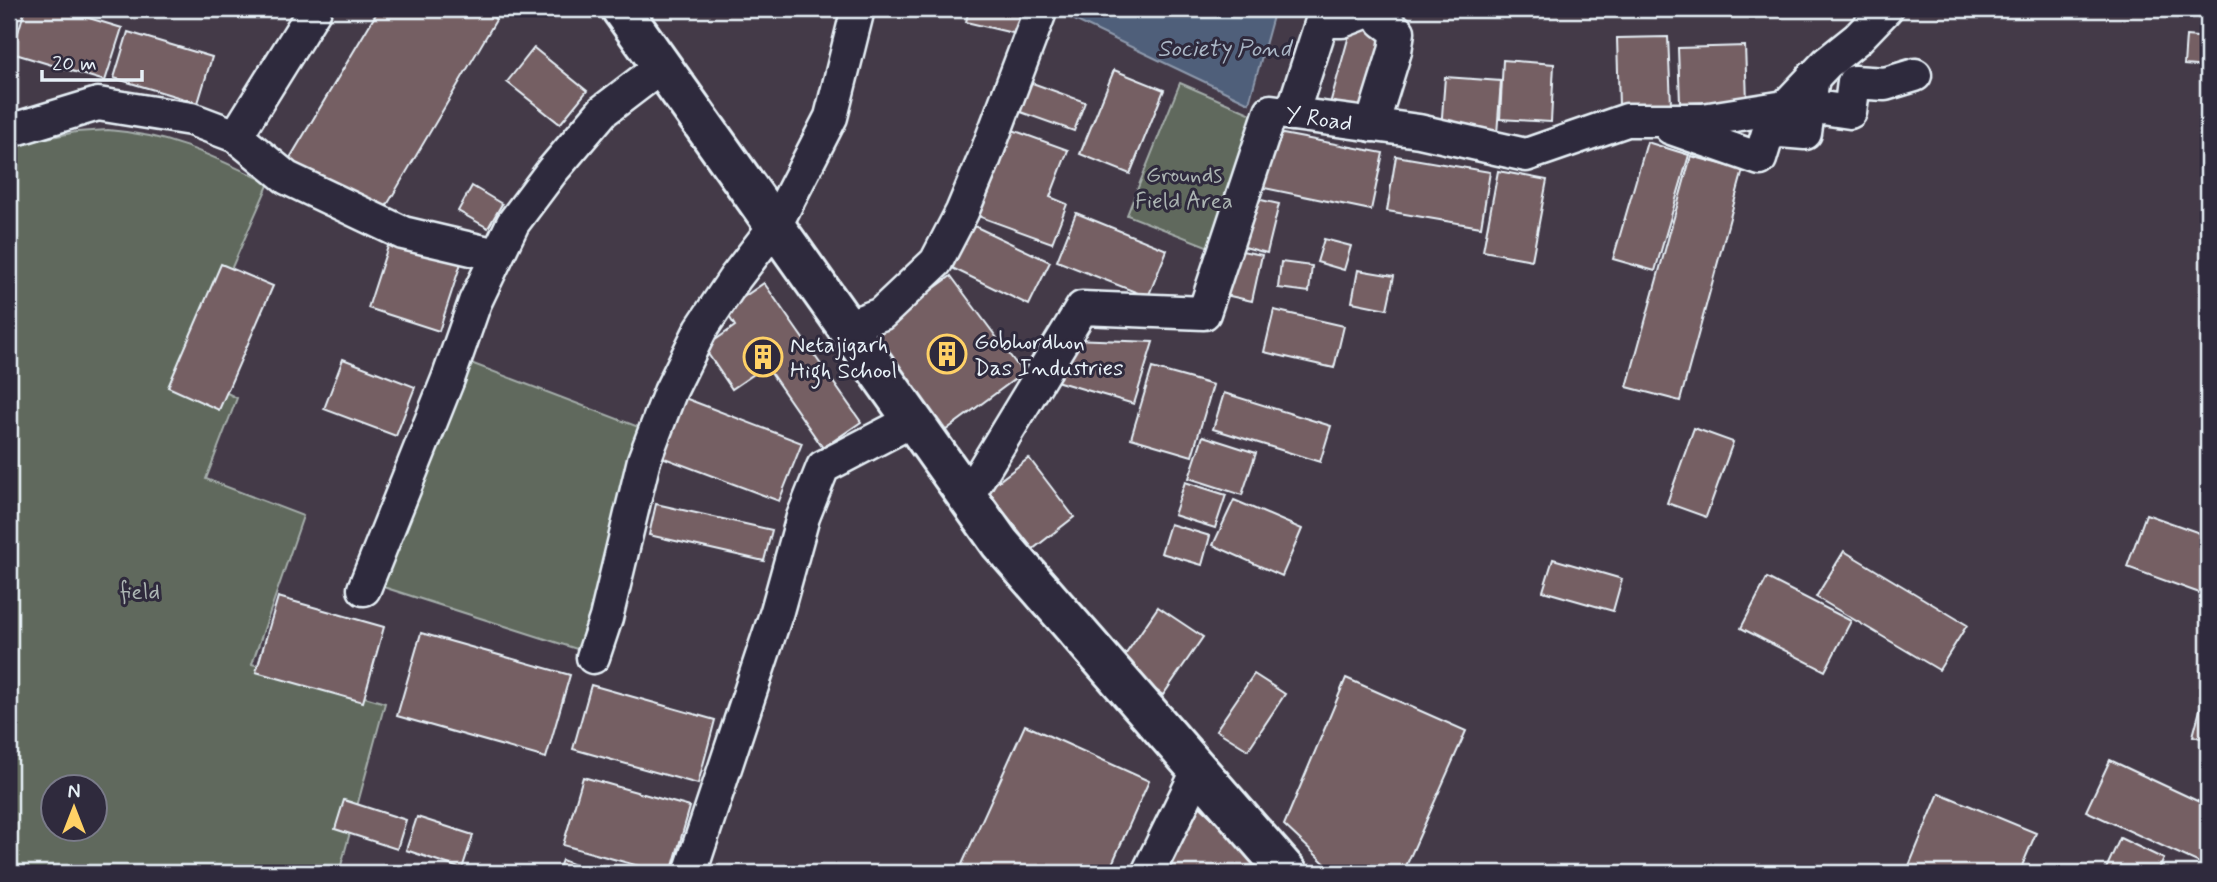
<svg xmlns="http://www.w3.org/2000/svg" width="2217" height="882" viewBox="0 0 2217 882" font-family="Mynerve,sans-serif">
<rect width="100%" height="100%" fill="#443a48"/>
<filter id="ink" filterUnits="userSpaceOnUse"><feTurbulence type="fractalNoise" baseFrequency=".0143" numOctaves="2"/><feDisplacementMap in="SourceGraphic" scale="14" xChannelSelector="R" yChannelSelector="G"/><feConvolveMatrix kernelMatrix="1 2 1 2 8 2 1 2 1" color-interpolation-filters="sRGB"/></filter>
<g filter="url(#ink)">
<!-- green -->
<g fill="#61695d" stroke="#a4adaa" stroke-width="2" fill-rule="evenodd">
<polygon points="1180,83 1254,115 1209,247 1127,215"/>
<path d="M 108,130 C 172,135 212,156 269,183 L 186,372 L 237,398 L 206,479 L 303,516 L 252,664 L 385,703 L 339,873 L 9,873 L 9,146 L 76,132 ZM 52,788 L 94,788 L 94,830 L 52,830 Z"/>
<polygon points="463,360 644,429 583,651 377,585"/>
</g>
<!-- water -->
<polygon fill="#505f7a" stroke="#8d99ac" stroke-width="2" points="1069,9 1275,9 1249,103 1066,16"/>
<!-- building -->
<g fill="#745e63" stroke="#e8f1f8" stroke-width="2">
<polygon points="25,9 59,9 122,28 105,81 12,53"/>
<polygon points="379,9 486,9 496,20 380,217 287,163"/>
<polygon points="969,9 1023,9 1017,34 966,22"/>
<polygon points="1353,21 1385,30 1359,119 1328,111"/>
<polygon points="128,32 212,57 198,103 114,78"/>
<polygon points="2186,36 2208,38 2208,67 2184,65"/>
<polygon points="1668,37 1671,104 1619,106 1617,38"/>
<polygon points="1745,46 1747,101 1680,103 1678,48"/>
<polygon points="534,48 587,91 560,124 507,82"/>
<polygon points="1503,60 1554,64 1551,122 1500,119"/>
<polygon points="1114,70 1164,90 1130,174 1080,154"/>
<polygon points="1445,77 1501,81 1497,134 1441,130"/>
<polygon points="1024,80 1085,102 1074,131 1012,109"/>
<polygon points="1007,128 1068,150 1050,197 1067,204 1052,243 975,215"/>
<polygon points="1283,134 1383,153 1371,210 1255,186 1262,154"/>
<polygon points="1647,142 1689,155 1655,271 1613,259"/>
<polygon points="1396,156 1490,172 1481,227 1387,211"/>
<polygon points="1691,156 1743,170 1680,401 1627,387"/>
<polygon points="1498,171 1547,180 1532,260 1483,251"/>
<polygon points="472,186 502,204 488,228 458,211"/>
<polygon points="1248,197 1279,204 1267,253 1237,245"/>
<polygon points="1076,213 1167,250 1148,297 1057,261"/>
<polygon points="968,223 1050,262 1029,305 948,266"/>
<polygon points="391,237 462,260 439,331 368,308"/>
<polygon points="1324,239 1351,246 1344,270 1317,262"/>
<polygon points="1232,249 1262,255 1252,301 1221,294"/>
<polygon points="1281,262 1312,266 1309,292 1278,288"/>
<polygon points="221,264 273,286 219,410 168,387"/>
<polygon points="1358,270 1394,276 1387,309 1352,302"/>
<polygon points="951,276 1023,373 942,433 870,335"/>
<polygon points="764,283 861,422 823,448 766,366 732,389 704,348 735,326 725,310"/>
<polygon points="1274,310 1344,326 1334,368 1264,352"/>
<polygon points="1071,339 1153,342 1134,404 1056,381"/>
<polygon points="343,359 415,387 396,436 324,409"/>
<polygon points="1152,368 1213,385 1192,456 1131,438"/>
<polygon points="1224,393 1331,426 1320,462 1213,429"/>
<polygon points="682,397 802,443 779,501 659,456"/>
<polygon points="1694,428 1733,442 1706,517 1667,503"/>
<polygon points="1203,436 1256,453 1242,495 1189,478"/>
<polygon points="1029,458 1074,517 1033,549 987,490"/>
<polygon points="1185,482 1226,495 1215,528 1174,515"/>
<polygon points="1234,500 1302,529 1282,576 1213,545"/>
<polygon points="656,504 772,530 764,561 649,535"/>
<polygon points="2146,514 2208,536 2208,596 2127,567"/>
<polygon points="1170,524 1210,536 1202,565 1161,553"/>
<polygon points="1844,551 1967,625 1939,670 1816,597"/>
<polygon points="1553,559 1622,579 1613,611 1543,591"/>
<polygon points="1767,578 1851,621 1825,671 1741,628"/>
<polygon points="278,597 384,627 363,702 256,672"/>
<polygon points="1158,607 1203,637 1163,695 1119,664"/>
<polygon points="421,633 570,675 546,758 397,716"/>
<polygon points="1254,674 1285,694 1248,750 1216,730"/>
<polygon points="1346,678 1466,731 1403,873 1335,873 1284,825"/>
<polygon points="2208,680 2208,740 2193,736"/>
<polygon points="591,685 715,720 698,784 573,749"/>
<polygon points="1025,725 1149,781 1108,873 963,873 959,871"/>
<polygon points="2110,760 2208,806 2208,867 2086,811"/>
<polygon points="583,777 690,807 671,873 664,873 563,845"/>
<polygon points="1939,793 2036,833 2019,873 1906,873"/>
<polygon points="344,800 406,820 397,849 335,829"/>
<polygon points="1195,802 1263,865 1260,873 1163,873"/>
<polygon points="417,817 473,835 462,869 406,850"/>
<polygon points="2120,838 2164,859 2157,873 2104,873"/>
<polygon points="562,860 589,871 588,873 557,873"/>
</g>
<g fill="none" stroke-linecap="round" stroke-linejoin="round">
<defs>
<g id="minor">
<polyline points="1809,106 1850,112 1854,82 1885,84 1915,75"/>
<polyline points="1292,114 1322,21 1342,21 1373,9"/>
<polyline points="1372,125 1395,51 1398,32 1383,21 1381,9"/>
<polyline points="1671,128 1760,159 1769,130 1805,133 1813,77"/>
<polyline points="9,131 98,104 191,119 236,136 287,178 403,233 497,255"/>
<polyline points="236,136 315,9"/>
<polyline points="846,327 881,314 936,262 962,212 985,157 1041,9"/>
<polyline points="967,497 1082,308 1204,313 1271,111 1419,131 1526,155 1627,120 1703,120 1785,107 1827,63 1857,39 1886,9"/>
<polyline points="364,589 448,379 475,302 513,223 552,171 603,111 662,66"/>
<polyline points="593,657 606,618 644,460 670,392 701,329 735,278 775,226 831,117 858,9"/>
<polyline points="690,873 777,611 803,517 823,467 913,420"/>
<polyline points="1148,873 1198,771"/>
</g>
<polyline id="major" points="621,9 1000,543 1288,873"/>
</defs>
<!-- minor casing -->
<use href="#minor" stroke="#e8f1f8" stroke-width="37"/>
<!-- major casing -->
<use href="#major" stroke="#e8f1f8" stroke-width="44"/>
<!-- minor -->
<use href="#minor" stroke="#2f2a3d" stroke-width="32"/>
<!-- major -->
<use href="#major" stroke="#2f2a3d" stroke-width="38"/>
</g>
</g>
<!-- icons -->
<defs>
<symbol id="building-ring" viewBox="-11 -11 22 22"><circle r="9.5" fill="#2f2a3d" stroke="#ffd166" stroke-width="1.5"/><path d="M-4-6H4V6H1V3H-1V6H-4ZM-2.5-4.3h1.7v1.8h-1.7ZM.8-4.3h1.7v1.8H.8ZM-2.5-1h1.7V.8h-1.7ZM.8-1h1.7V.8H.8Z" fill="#ffd166"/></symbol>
</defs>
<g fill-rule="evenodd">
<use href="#building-ring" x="925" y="332" width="44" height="44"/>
<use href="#building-ring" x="741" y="335" width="44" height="44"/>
</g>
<g text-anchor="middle" stroke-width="6" stroke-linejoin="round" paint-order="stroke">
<!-- street labels -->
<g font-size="23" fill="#e8f1f8" stroke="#2f2a3d">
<text transform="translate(1319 118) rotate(8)" y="8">Y Road</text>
</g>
<!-- park labels -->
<g font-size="23" fill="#abb4b2" stroke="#2f2a3d">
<text x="1184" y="182">Grounds<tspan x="1184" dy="26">Field Area</tspan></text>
<text x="140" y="599">field</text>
</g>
<!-- poi labels -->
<g font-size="23" fill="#e8f1f8" stroke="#2f2a3d" text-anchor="start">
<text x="974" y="349">Gobhordhon<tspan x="974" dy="26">Das Industries</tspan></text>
<text x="790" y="352">Netajigarh<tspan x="790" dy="26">High School</tspan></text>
</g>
<!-- water labels -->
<g font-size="24" font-style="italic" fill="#abb7c6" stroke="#2f2a3d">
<text x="1224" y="56">Society Pond</text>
</g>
</g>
<!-- margin -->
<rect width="2217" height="882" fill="none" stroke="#2f2a3d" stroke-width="35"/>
<rect x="18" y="18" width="2182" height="847" fill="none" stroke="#e8f1f8" stroke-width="2.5" filter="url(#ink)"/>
<!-- north arrow -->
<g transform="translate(74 808)"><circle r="33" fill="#2f2a3d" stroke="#797a88" stroke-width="2"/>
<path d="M0-5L12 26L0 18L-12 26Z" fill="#ffd166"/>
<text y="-10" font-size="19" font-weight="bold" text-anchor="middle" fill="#e8f1f8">N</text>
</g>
<!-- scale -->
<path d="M42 70v10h100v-10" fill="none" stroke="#e8f1f8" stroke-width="3.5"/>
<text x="52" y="70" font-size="21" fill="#e8f1f8" stroke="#2f2a3d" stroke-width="5" paint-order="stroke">20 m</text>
</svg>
